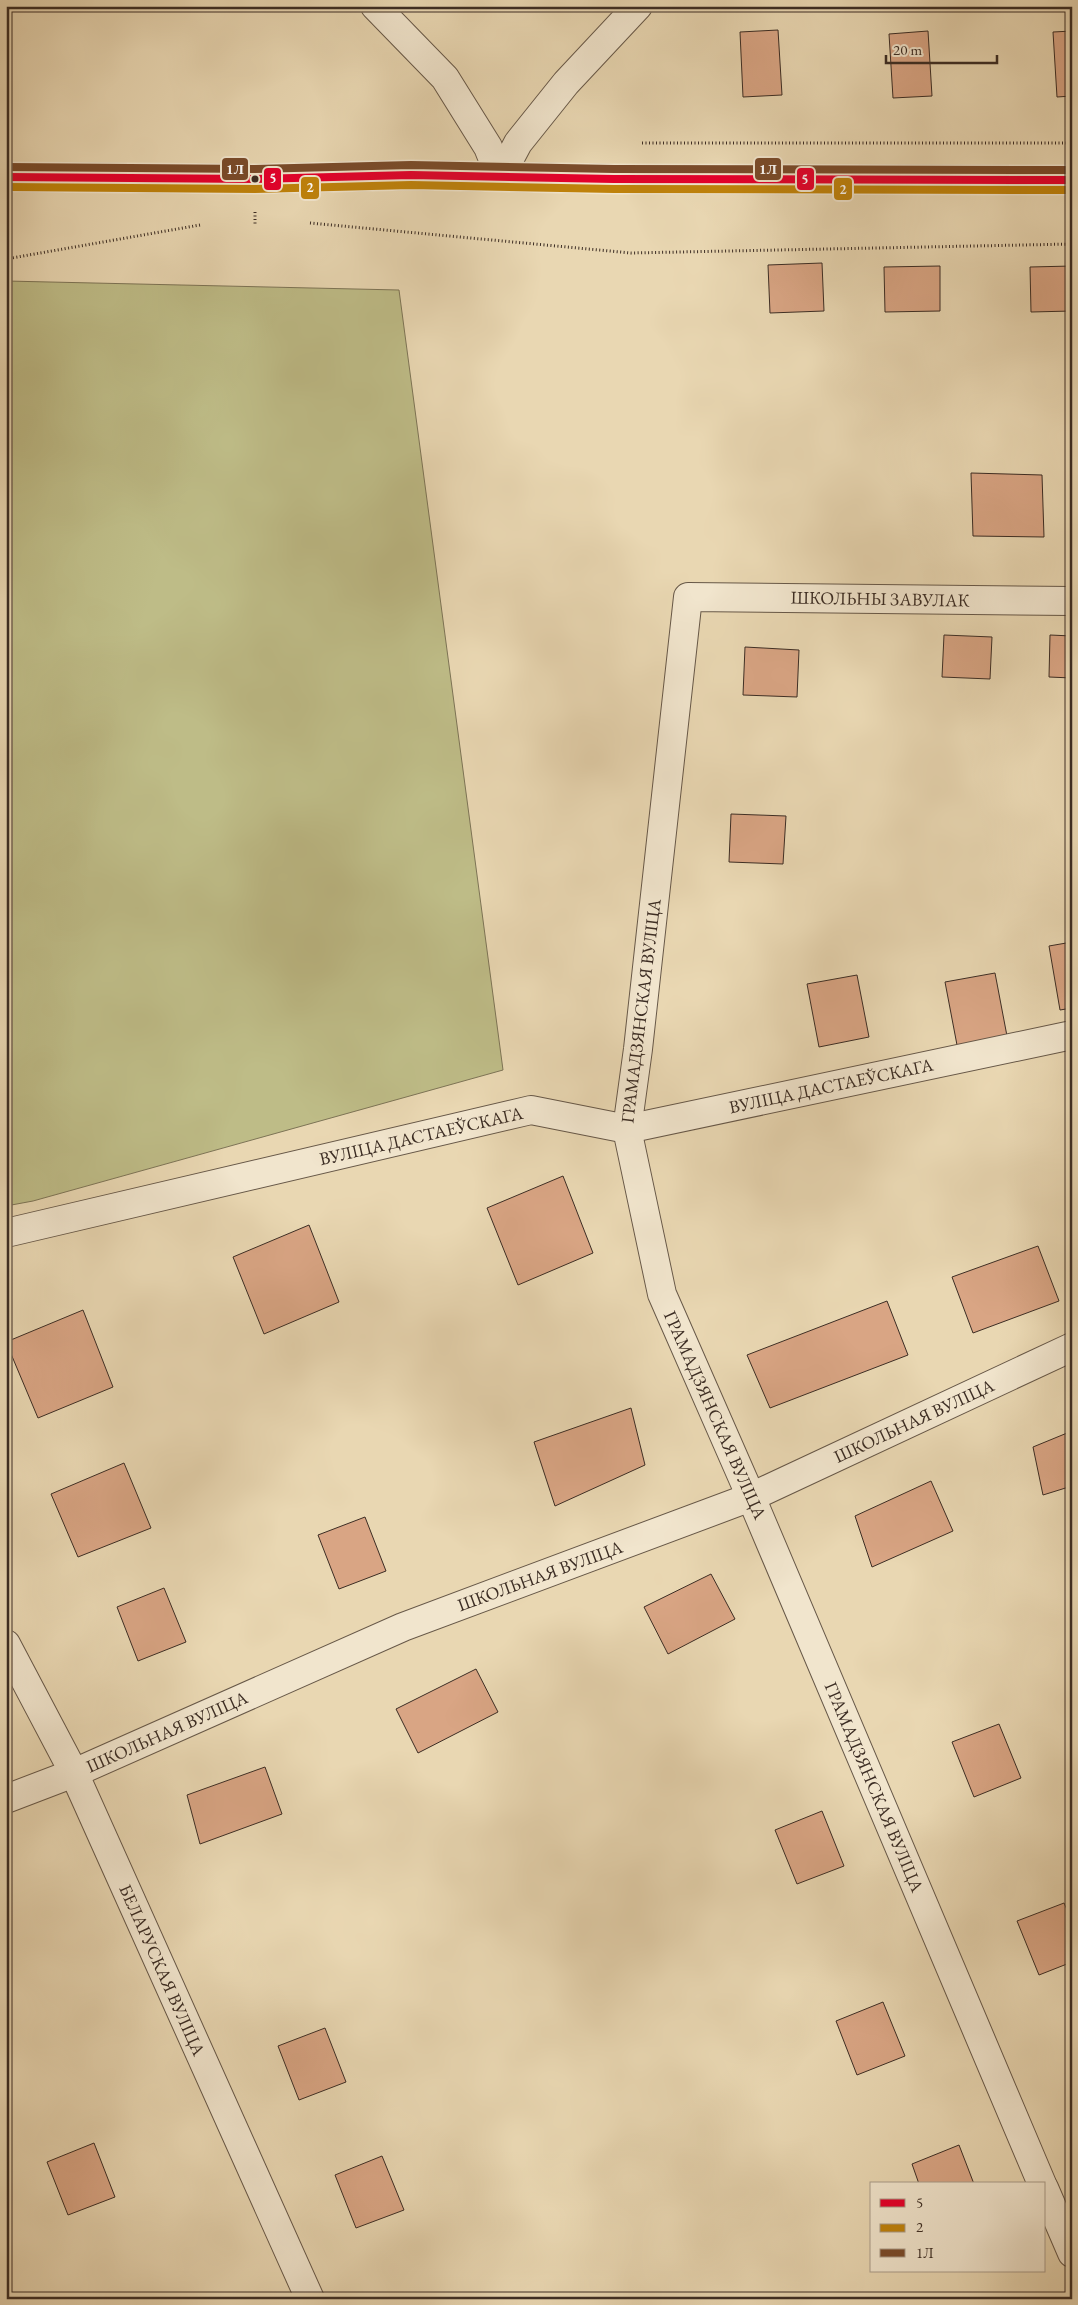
<svg xmlns="http://www.w3.org/2000/svg" width="1078" height="2305" viewBox="0 0 1078 2305" font-family="'EB Garamond',serif">
<rect width="100%" height="100%" fill="#e9d7b2"/>
<filter id="stains"><feTurbulence type="fractalNoise" baseFrequency=".004" numOctaves="4"/><feColorMatrix values="0 0 0 0 .2 0 0 0 0 .09 0 0 0 0 .02 0 0 0 .5 -.17"/></filter>
<radialGradient id="worn" r=".72"><stop offset=".6" stop-color="#630" stop-opacity="0"/><stop offset="1" stop-color="#630" stop-opacity=".3"/></radialGradient>
<!-- green -->
<polygon fill="#bebc87" stroke="#7d7456" points="6,281 399,290 503,1070 33,1201 6,1206"/>
<!-- building -->
<g fill="#d9a584" stroke="#3c2d24">
<polygon points="778,30 782,95 743,97 740,32"/>
<polygon points="928,31 932,96 893,98 889,34"/>
<polygon points="1072,31 1072,96 1057,97 1053,32"/>
<polygon points="822,263 824,311 770,313 768,265"/>
<polygon points="940,266 940,311 885,312 884,267"/>
<polygon points="1072,266 1072,311 1031,312 1030,267"/>
<polygon points="971,473 1042,475 1044,537 973,536"/>
<polygon points="944,635 992,637 990,679 942,677"/>
<polygon points="1050,635 1072,636 1072,678 1049,677"/>
<polygon points="745,647 799,650 797,697 743,695"/>
<polygon points="731,814 786,816 783,864 729,862"/>
<polygon points="1072,942 1072,1008 1060,1010 1049,946"/>
<polygon points="995,973 1007,1036 957,1045 945,982"/>
<polygon points="857,975 869,1037 819,1047 807,984"/>
<polygon points="563,1176 593,1253 518,1285 487,1208"/>
<polygon points="309,1225 339,1302 264,1334 233,1257"/>
<polygon points="1038,1246 1059,1301 973,1333 952,1277"/>
<polygon points="887,1301 908,1355 770,1408 747,1355"/>
<polygon points="83,1310 113,1387 38,1418 6,1342"/>
<polygon points="631,1408 645,1465 555,1506 534,1442"/>
<polygon points="1072,1431 1072,1486 1043,1495 1033,1447"/>
<polygon points="124,1463 151,1528 78,1557 51,1494"/>
<polygon points="931,1481 953,1531 872,1567 855,1516"/>
<polygon points="365,1517 386,1571 339,1589 318,1535"/>
<polygon points="711,1574 735,1619 668,1654 644,1607"/>
<polygon points="164,1588 186,1642 138,1661 117,1607"/>
<polygon points="476,1669 498,1712 418,1753 396,1709"/>
<polygon points="999,1724 1021,1778 974,1797 952,1742"/>
<polygon points="265,1767 282,1814 200,1844 187,1795"/>
<polygon points="822,1811 844,1866 797,1884 775,1830"/>
<polygon points="1064,1903 1072,1921 1072,1962 1039,1975 1017,1921"/>
<polygon points="883,2002 905,2056 857,2075 836,2021"/>
<polygon points="325,2028 346,2082 299,2100 278,2046"/>
<polygon points="94,2143 115,2197 68,2215 47,2162"/>
<polygon points="959,2145 974,2184 919,2184 912,2164"/>
<polygon points="382,2156 404,2210 356,2228 335,2175"/>
</g>
<g fill="none" stroke-linecap="round" stroke-linejoin="round">
<defs>
<g id="minor">
<polyline points="375,6 445,78 488,147 500,177"/>
<polyline points="6,177 255,179 411,175 614,179 1072,180"/>
<polyline points="500,177 518,143 566,83 638,6"/>
<polyline points="6,1233 531,1110 627,1129 1072,1035"/>
<polyline points="6,1644 74,1773 310,2299"/>
<polyline points="6,1799 74,1773 403,1627 751,1497 1072,1347"/>
<polyline points="1042,2184 751,1497 662,1294 627,1129 638,1049 688,597 1072,601"/>
<polyline points="1044,2188 1072,2253"/>
</g>
</defs>
<!-- minor casing -->
<use href="#minor" stroke="#675848" stroke-width="30"/>
<!-- path -->
<g stroke="#3c2d24" stroke-width="3" stroke-dasharray="1 2.5" stroke-linecap="butt">
<polyline points="642,143 1072,143"/>
<polyline points="255,212 255,224"/>
<polyline points="310,223 631,253 1072,244"/>
<polyline points="6,259 200,225"/>
</g>
<!-- minor -->
<use href="#minor" stroke="#f1e5cd" stroke-width="28"/>
<defs>
<polyline id="bus-1" points="6,177 255,179 411,175 614,179 1072,180"/>
<polyline id="bus-2" points="6,187 255,189 411,185 614,189 1072,190"/>
<polyline id="bus-3" points="6,167 255,169 411,165 614,169 1072,170"/>
</defs>
<!-- bus-1 casing -->
<use href="#bus-1" stroke="#f1e5cd" stroke-width="11"/>
<!-- bus-2 casing -->
<use href="#bus-2" stroke="#f1e5cd" stroke-width="11"/>
<!-- bus-3 casing -->
<use href="#bus-3" stroke="#f1e5cd" stroke-width="11"/>
<!-- bus-1 -->
<use href="#bus-1" stroke="#e4002b" stroke-width="8"/>
<!-- bus-2 -->
<use href="#bus-2" stroke="#bf820b" stroke-width="8"/>
<!-- bus-3 -->
<use href="#bus-3" stroke="#7a4b2a" stroke-width="8"/>
</g>
<!-- markers -->
<circle fill="#3c2d24" stroke="#f1e5cd" stroke-width="2" cx="255" cy="179" r="4.5"/>
<g text-anchor="middle" stroke-width="4" stroke-linejoin="round" paint-order="stroke">
<!-- street labels -->
<g font-size="18" fill="#3c2d24" stroke="#f1e5cd">
<text transform="translate(880 599) rotate(1)" y="6">ШКОЛЬНЫ ЗАВУЛАК</text>
<text transform="translate(641 1011) rotate(-83)" y="6">ГРАМАДЗЯНСКАЯ ВУЛІЦА</text>
<text transform="translate(831 1086) rotate(-12)" y="6">ВУЛІЦА ДАСТАЕЎСКАГА</text>
<text transform="translate(421 1136) rotate(-13)" y="6">ВУЛІЦА ДАСТАЕЎСКАГА</text>
<text transform="translate(715 1415) rotate(66)" y="6">ГРАМАДЗЯНСКАЯ ВУЛІЦА</text>
<text transform="translate(914 1421) rotate(-25)" y="6">ШКОЛЬНАЯ ВУЛІЦА</text>
<text transform="translate(540 1576) rotate(-20)" y="6">ШКОЛЬНАЯ ВУЛІЦА</text>
<text transform="translate(167 1732) rotate(-24)" y="6">ШКОЛЬНАЯ ВУЛІЦА</text>
<text transform="translate(874 1787) rotate(67)" y="6">ГРАМАДЗЯНСКАЯ ВУЛІЦА</text>
<text transform="translate(162 1970) rotate(66)" y="6">БЕЛАРУСКАЯ ВУЛІЦА</text>
</g>
</g>
<g stroke="#f1e5cd" stroke-width="2">
<rect x="221" y="157" width="28" height="24" rx="5" fill="#7a4b2a"/>
<rect x="754" y="157" width="28" height="24" rx="5" fill="#7a4b2a"/>
<rect x="263" y="167" width="19" height="24" rx="5" fill="#e4002b"/>
<rect x="796" y="167" width="19" height="24" rx="5" fill="#e4002b"/>
<rect x="300" y="176" width="20" height="24" rx="5" fill="#bf820b"/>
<rect x="833" y="177" width="20" height="24" rx="5" fill="#bf820b"/>
</g>
<g font-size="14" text-anchor="middle" font-weight="bold" fill="#fff">
<text x="235" y="174">1Л</text>
<text x="768" y="174">1Л</text>
<text x="273" y="183">5</text>
<text x="805" y="184">5</text>
<text x="310" y="192">2</text>
<text x="843" y="194">2</text>
</g>
<!-- margin -->
<rect width="1078" height="2305" fill="none" stroke="#e9d7b2" stroke-width="25"/>
<rect x="8" y="8" width="1063" height="2290" fill="none" stroke="#3c2d24" stroke-width="2.5"/>
<rect x="12" y="12" width="1053" height="2280" fill="none" stroke="#3c2d24"/>
<!-- legend -->
<rect x="870" y="2182" width="175" height="90" fill="#f1e5cd" stroke="#a99b89"/>
<rect x="880" y="2199" width="25" height="8" fill="#e4002b" stroke="#a99b89"/>
<text x="916" y="2208" font-size="15" fill="#3c2d24">5</text>
<rect x="880" y="2224" width="25" height="8" fill="#bf820b" stroke="#a99b89"/>
<text x="916" y="2232" font-size="15" fill="#3c2d24">2</text>
<rect x="880" y="2249" width="25" height="8" fill="#7a4b2a" stroke="#a99b89"/>
<text x="916" y="2258" font-size="15" fill="#3c2d24">1Л</text>
<!-- scale -->
<path d="M886 55v8h111v-8" fill="none" stroke="#3c2d24" stroke-width="2.5"/>
<text x="893" y="55" font-size="15" fill="#3c2d24" stroke="#f1e5cd" stroke-width="4" paint-order="stroke">20 m</text>
<rect width="100%" height="100%" filter="url(#stains)"/>
<rect width="100%" height="100%" fill="url(#worn)"/>
</svg>
